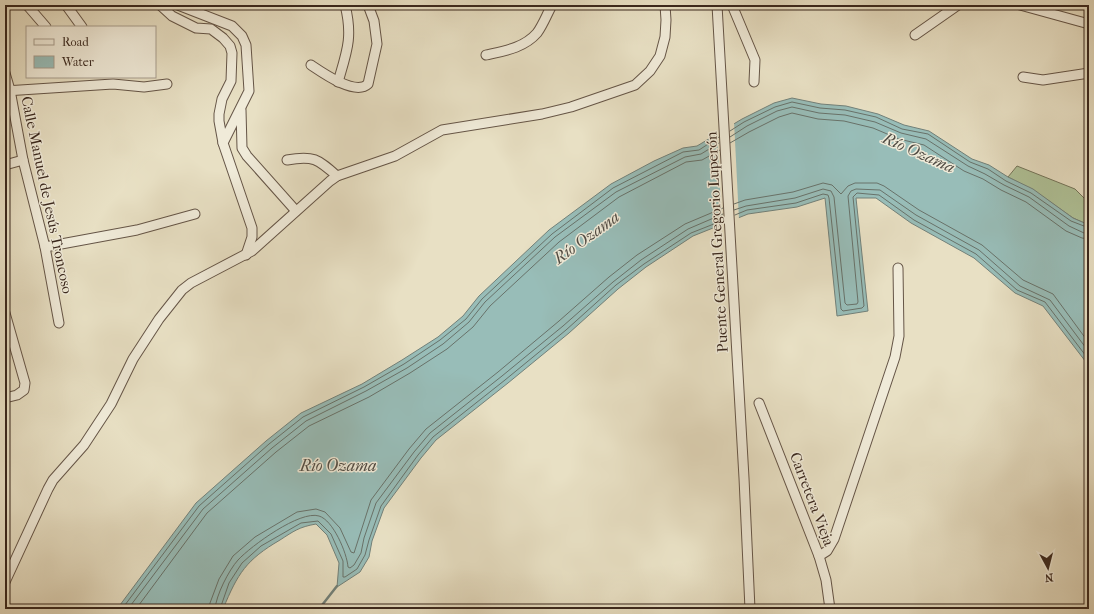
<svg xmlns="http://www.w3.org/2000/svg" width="1094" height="614" viewBox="0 0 1094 614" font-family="'IM FELL French Canon',serif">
<rect width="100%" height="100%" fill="#e8e0c4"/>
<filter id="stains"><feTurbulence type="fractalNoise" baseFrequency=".005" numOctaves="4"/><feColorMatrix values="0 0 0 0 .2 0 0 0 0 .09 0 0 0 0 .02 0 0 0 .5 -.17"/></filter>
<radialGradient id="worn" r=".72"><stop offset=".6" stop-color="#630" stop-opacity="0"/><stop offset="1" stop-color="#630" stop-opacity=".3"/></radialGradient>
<!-- green -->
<polygon fill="#b0c399" stroke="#74755b" points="1017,166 1075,189 1089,203 1089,225 1073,218 1033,190 1008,177"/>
<!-- water -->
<path fill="#98bdb8" stroke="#72817a" d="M 792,98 L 821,104 L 846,106 L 878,114 L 904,125 L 929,131 L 972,159 L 989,165 L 1008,177 L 1033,189 L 1073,218 L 1089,225 L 1089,366 L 1043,306 L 1015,293 L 974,258 L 911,223 L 876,198 L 856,198 L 868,311 L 837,316 L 825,198 L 797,207 L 748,214 L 693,236 L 646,267 L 618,289 L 569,333 L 508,383 L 436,440 L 421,458 L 384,508 L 372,541 L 369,557 L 360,572 L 337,587 L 339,563 L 327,535 L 316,524 C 299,527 294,531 280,540 C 246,560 238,573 223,609 L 117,609 L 196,503 L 266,441 L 301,413 L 362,384 L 402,360 L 438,337 L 463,316 L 479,296 L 549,230 L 611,184 L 654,161 L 683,148 L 697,146 L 742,119 L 774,103 Z"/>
<!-- pier -->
<polygon fill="#e8e0c4" points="734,121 739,220 722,227 717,132"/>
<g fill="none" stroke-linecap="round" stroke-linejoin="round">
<!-- shore -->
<g stroke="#68726a" stroke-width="1">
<polyline points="730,131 744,122 775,107 792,102 820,108 845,110 876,117 902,129 928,134 970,162 988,169 1006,181 1031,193 1071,221 1089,228"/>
<polyline points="730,137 747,126 777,111 792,107 819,113 845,115 875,122 901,133 926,139 968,166 985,174 1004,185 1029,197 1069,226 1084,233 1089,233"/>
<polyline points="730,143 749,132 779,117 792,113 818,119 844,121 873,128 899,139 924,145 964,171 983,179 1001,190 1026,202 1066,231 1082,238 1089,239"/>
<polyline points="734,204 745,200 793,192 823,183 832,185 841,194 848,186 855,183 877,183 884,186 919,210 982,245 1023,280 1053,294 1089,343"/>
<polyline points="734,210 746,206 795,198 823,189 831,191 834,197 845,303 847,305 857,304 858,302 848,196 851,191 856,189 880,190 916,215 979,250 1020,286 1050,300 1089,352"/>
<polyline points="735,215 747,210 796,203 823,194 828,195 829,198 841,309 843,311 862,308 864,306 853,197 857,193 879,195 914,220 976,254 1017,290 1045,302 1089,360"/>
<polyline points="122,609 199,506 269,444 303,417 364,387 404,364 440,340 466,319 482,299 552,234 613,188 683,152 699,150 719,137"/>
<polyline points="128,609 203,509 272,448 306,421 366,391 407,368 443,344 469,322 485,302 555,237 616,192 685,157 701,154 719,143"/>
<polyline points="136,609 207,513 276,452 309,426 369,397 410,373 447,349 473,327 490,306 559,242 619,197 686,162 702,160 720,150"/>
<polyline points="209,609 210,603 219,579 233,556 255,537 297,512 316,509 325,512 340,528 351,552 354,553 371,500 409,449 426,429 498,372 559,321 609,277 637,255 685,224 723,208"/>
<path d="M 215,609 C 216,595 229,570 238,560 C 251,546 300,510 319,516 C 333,520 347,553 348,567 L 350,568 L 354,565 L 361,553 L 364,538 L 376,503 L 414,452 L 430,433 L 502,376 L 563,326 L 613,282 L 641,260 L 688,229 L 723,214"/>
<polyline points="220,609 229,583 242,563 261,546 301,523 318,521 331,534 343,561 343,577 345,577 357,569 365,555 369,540 381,506 418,455 433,437 505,380 566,330 616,285 644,264 691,233 724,220"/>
</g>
<!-- stream -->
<polyline stroke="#72817a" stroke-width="2.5" points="319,609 337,586"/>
<defs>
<g id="minor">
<polyline points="27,5 46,27"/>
<polyline points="66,5 82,27"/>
<polyline points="160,5 172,16 196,28 211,29 223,38 230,46 232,53 231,81 222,99 219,114 219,121 223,143"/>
<polyline points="178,5 232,26 242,36 246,45 249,91 223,143 252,228 252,237 246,255"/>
<polyline points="717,5 744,478 750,609"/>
<polyline points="732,5 755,60 754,82"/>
<polyline points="1020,5 1089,24"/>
<polyline points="915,35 958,5"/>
<path d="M 486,55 C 504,51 524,48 537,33 C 543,25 547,14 552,5"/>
<path d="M 311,65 C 323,73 355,96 368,84 L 377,44 L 374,21 L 368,5"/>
<polyline points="5,73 10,90 23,160 45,247 59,323"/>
<polyline points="1023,77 1043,80 1089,73"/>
<path d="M 338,82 C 347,51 353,37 345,5"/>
<polyline points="5,91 113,84 144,87 167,84"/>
<polyline points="241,110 242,148 247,156 296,211"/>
<path d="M 287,160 C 313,155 318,159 337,176"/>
<polyline points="5,165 23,160"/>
<polyline points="45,247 137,230 195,214"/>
<polyline points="5,313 25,383 24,390 17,395 5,398"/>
<polyline points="759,403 819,556 826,580 830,609"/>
<polyline points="819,556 827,551 834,539 895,357 899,336 898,268"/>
<polyline points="5,582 48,489 53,480 84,445 111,404 133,359 159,319 182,290 191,283 252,251 330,181 337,176 395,156 442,130 542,114 571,107 635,85 650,71 660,56 665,37 666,20 665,5"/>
</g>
</defs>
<!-- minor casing -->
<use href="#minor" stroke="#655547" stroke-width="11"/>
<!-- minor -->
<use href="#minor" stroke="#f0ebd9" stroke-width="9"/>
</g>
<g text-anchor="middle" stroke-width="3" stroke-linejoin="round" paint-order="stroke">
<!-- street labels -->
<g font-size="15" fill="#39271d" stroke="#f0ebd9">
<text transform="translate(47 195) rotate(78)" y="5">Calle Manuel de Jesús Troncoso</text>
<text transform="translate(717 242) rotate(-93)" y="5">Puente General Gregorio Luperón</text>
<text transform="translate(812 499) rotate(69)" y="5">Carretera Vieja</text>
</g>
<!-- water labels -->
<g font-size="16" font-style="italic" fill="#514c44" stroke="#f0ebd9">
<text transform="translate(919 152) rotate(24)" y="6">Río Ozama</text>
<text transform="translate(586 237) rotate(-36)" y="6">Río Ozama</text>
<text x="338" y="471">Río Ozama</text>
</g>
</g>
<!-- margin -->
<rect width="1094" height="614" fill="none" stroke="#e8e0c4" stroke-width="20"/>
<rect x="6" y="6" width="1082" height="602" fill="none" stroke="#39271d" stroke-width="2"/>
<rect x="10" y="10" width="1074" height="594" fill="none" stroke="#39271d"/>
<!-- legend -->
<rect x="26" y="26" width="130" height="52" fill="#f0ebd9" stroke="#a79d8e"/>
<rect x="34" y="39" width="20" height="6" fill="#f0ebd9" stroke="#a79d8e"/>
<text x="62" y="46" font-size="12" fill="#39271d">Road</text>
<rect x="34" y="56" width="20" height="12" fill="#98bdb8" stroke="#a79d8e"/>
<text x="62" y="66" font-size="12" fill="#39271d">Water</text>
<!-- north arrow -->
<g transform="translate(1048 568) rotate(173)" stroke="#f0ebd9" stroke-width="3" paint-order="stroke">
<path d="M0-3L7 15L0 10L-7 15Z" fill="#39271d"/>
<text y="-6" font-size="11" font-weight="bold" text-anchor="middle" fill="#39271d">N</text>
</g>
<rect width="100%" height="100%" filter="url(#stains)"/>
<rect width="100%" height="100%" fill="url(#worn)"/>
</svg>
